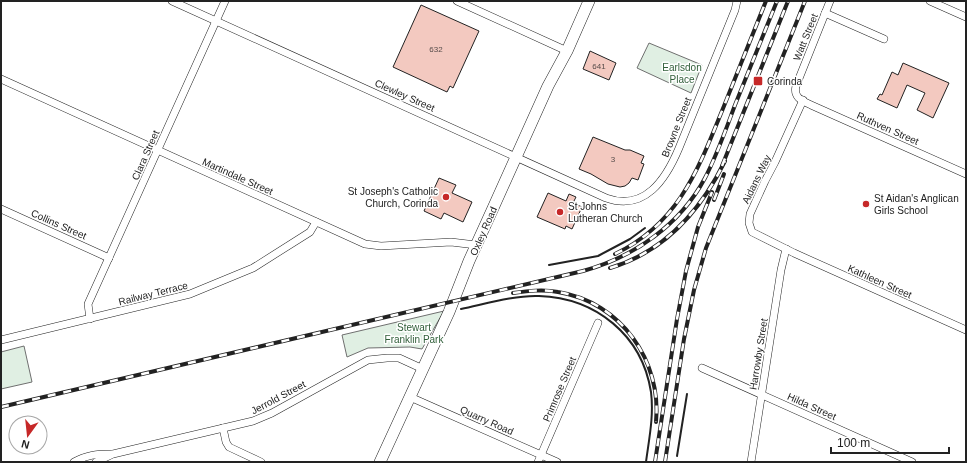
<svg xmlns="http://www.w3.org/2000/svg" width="967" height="463" viewBox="0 0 967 463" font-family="Arial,sans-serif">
<rect width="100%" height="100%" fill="#fff"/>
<!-- green -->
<g fill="#e0efe3" stroke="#6f6f6f">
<polygon points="649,43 702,65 691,93 637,68"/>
<polygon points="444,311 422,349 410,347 368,348 347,357 342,335"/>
<polygon points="24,346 32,382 1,389 1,352"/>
</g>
<!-- building -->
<g fill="#f3c9c0" stroke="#222">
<polygon points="421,5 479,31 453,88 450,86 447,92 393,67"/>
<polygon points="590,51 616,63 609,80 583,69"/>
<polygon points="903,63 949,83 933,118 917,110 925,93 907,85 897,108 877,99 880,94 882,95 892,72 898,75"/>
<polygon points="593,137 625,150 630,150 644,156 641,163 644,164 638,180 632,178 629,183 625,186 620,187 608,184 591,174 579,169"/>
<polygon points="439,178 456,185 452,193 472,202 463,222 444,213 441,219 424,211"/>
<polygon points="548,193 566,201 569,194 576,197 573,203 582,207 572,229 566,226 565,229 537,217"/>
</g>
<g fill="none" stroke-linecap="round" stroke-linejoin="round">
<defs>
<g id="street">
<path d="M 172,1 L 606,198 C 645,212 666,179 679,148 L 735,10 L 737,1"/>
<polyline points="457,1 567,51"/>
<path d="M 830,1 L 796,86 C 793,98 803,101 811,105 L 966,174"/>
<polyline points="930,1 966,17"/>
<polyline points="825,13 884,39"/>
<polyline points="1,79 365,244 381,246 451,242 476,245"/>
<polyline points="803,100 775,162 765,181 750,214 749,223 752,232 794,253 966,330"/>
<polyline points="1,209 109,258"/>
<polyline points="90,319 88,304 225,1"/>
<polyline points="1,340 190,294 253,268 310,232 316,222"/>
<polyline points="702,368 912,462"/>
<polyline points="410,397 557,462"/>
<polyline points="223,428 226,442 229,447 261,462"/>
<path d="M 74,462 C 86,455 97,454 111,454"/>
<polyline points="96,462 113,454 253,421 272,413 368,360 387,358 399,358 423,369"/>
<polyline points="538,462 598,323"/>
<polyline points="751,462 781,270 786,249"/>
</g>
<polyline id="primary" points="380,462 449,312 469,261 494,206 548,86 567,51 589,1"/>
</defs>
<!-- street casing -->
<use href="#street" stroke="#222" stroke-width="8"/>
<!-- primary casing -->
<use href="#primary" stroke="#222" stroke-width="12"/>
<!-- street -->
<use href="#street" stroke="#fff" stroke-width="7"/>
<!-- primary -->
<use href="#primary" stroke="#fff" stroke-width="11"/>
<defs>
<g id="rail">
<polyline points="722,166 788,1"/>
<polyline points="714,200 724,174"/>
<path d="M 615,254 C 680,223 699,167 724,106 C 738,71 752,36 766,1"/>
<path d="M 610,268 C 664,252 701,210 725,161"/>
<path d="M 513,293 C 528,291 543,289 558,292 C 621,302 662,361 656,422"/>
<path d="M 1,407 L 583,271 C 634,257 680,225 705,178 C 717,155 726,129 735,105 C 749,70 763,36 777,1"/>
<polyline points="655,462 677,319 686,271 698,227 712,192"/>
<polyline points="665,462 684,339 694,290 706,248 805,1"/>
</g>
</defs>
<!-- rail casing -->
<use href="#rail" stroke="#222" stroke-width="4"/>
<!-- rail -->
<use href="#rail" stroke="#fff" stroke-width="2.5" stroke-dasharray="8" stroke-linecap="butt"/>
<!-- wall -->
<g stroke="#222" stroke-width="2">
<polyline points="549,265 598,256 630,239 645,228"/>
<path d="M 461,309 C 485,304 514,295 539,296 C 596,298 642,335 651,392 C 654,416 649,439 646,462"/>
<polyline points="677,456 687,394"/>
</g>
</g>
<!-- markers -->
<g fill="#c62828" stroke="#fff" stroke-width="1.5">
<rect x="753" y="76" width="10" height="10" rx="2"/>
<circle cx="446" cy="197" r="4"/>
<circle cx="866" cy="204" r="4"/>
<circle cx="560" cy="212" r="4"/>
</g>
<g text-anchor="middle" stroke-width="3" stroke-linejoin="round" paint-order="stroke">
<!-- number labels -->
<g font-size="8" fill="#564c4a">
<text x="436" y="52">632</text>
<text x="599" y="69">641</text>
<text x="613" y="162">3</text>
</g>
<!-- street labels -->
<g font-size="10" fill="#222" stroke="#fff">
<text transform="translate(805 37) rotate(-68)" y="4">Watt Street</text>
<text transform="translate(405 95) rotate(24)" y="4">Clewley Street</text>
<text transform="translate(676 127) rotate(-68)" y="4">Browne Street</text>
<text transform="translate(888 128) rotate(24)" y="4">Ruthven Street</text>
<text transform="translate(145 155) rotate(-66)" y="4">Clara Street</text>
<text transform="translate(238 176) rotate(24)" y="4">Martindale Street</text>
<text transform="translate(756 179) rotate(-64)" y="4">Aidans Way</text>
<text transform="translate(59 224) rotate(24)" y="4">Collins Street</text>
<text transform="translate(483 231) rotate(-66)" y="4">Oxley Road</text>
<text transform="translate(880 281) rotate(24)" y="4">Kathleen Street</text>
<text transform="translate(153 293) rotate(-14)" y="4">Railway Terrace</text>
<text transform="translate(758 354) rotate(-81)" y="4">Harrowby Street</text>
<text transform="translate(559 389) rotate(-67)" y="4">Primrose Street</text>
<text transform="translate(278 397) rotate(-28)" y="4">Jerrold Street</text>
<text transform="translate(812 406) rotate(24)" y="4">Hilda Street</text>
<text transform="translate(487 420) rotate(24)" y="4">Quarry Road</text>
</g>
<!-- park labels -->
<g font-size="10" fill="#2f5e38" stroke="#fff">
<text x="682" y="71">Earlsdon<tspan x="682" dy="12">Place</tspan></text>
<text x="414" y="331">Stewart<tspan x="414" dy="12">Franklin Park</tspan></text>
</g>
<!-- poi labels -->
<g font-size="10" fill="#222" stroke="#fff" text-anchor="start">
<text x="767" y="85">Corinda</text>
<text x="438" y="195" text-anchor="end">St Joseph's Catholic<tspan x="438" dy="12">Church, Corinda</tspan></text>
<text x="874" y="202">St Aidan's Anglican<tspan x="874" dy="12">Girls School</tspan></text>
<text x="568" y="210">St Johns<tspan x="568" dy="12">Lutheran Church</tspan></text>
</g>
</g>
<!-- border -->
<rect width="967" height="463" fill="none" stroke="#222222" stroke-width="4"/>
<!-- north arrow -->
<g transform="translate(28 435) rotate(195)"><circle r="19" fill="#ffffff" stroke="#a7a7a7"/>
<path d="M0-3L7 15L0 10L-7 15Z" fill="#c62828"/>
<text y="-6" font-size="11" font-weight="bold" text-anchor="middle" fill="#222222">N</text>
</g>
<!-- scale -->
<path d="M831 447v6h118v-6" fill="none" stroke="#222222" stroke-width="2"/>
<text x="837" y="447" font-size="12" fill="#222222" stroke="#ffffff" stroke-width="3" paint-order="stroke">100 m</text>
</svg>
